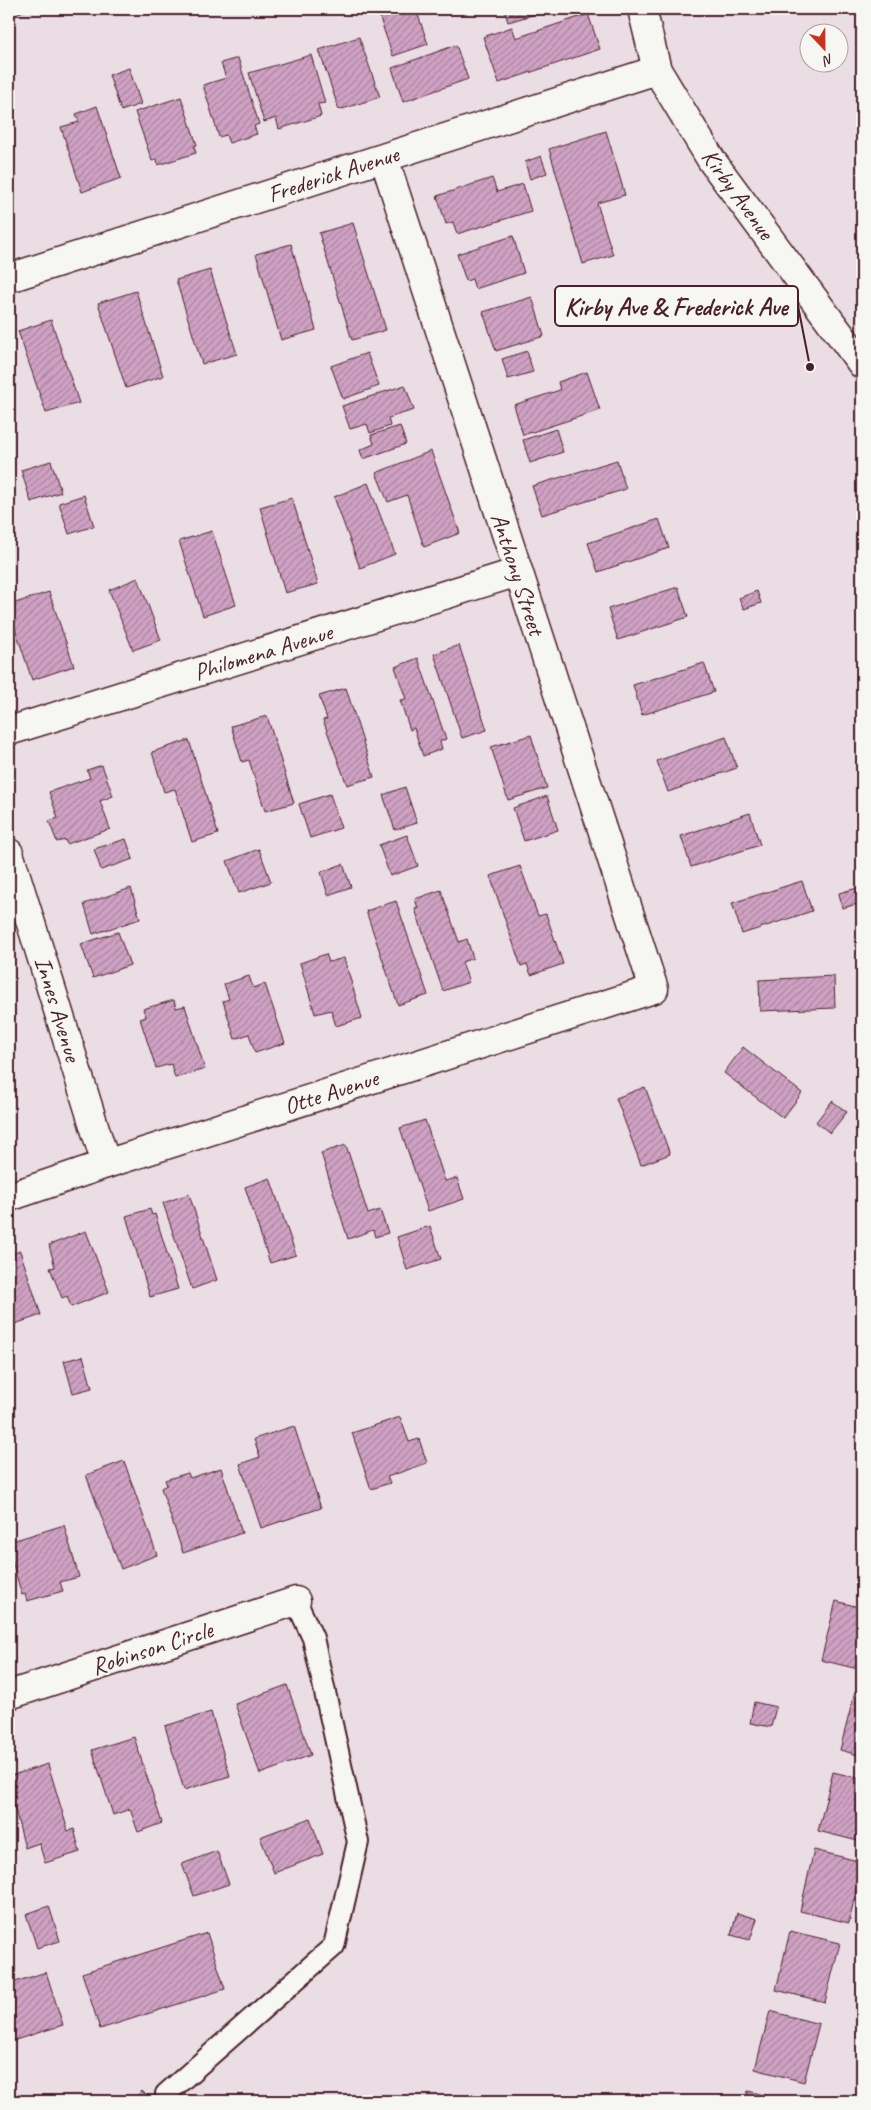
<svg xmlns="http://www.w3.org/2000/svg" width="871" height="2110" viewBox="0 0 871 2110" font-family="Caveat,sans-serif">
<defs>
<pattern id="building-hatch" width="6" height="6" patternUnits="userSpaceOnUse" patternTransform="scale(1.25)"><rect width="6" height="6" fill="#cfa2c4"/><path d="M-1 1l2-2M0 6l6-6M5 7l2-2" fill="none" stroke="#aa839f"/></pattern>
</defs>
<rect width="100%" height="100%" fill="#eadde4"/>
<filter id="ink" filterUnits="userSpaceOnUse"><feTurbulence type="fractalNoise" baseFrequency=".02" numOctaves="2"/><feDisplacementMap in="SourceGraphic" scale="10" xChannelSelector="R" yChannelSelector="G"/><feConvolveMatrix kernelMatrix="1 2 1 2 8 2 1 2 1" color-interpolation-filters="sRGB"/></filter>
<g filter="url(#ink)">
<!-- building -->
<g fill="url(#building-hatch)" stroke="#4a1f2b">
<polygon points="16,9 30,9 18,13"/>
<polygon points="381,9 416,9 428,44 393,56 377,10"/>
<polygon points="504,9 553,9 508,22"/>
<polygon points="588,14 600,49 499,83 483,37 512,27 516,38"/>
<polygon points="359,37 380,97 339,110 319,50"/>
<polygon points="456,45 468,79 403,102 392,68"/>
<polygon points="311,55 325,103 318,104 321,116 279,129 276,118 264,122 249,73"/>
<polygon points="238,58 259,124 254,126 257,134 229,143 226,135 219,137 203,85 226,78 221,63"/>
<polygon points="129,68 141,104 121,111 109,75"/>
<polygon points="181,97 197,145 194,146 196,153 158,165 157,159 152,161 135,112"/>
<polygon points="97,106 121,178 82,192 61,127 79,122 76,114"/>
<polygon points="606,131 625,195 597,203 613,255 583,264 549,149"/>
<polygon points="541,156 547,173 530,179 525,162"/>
<polygon points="492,178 497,192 523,184 531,211 457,234 453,222 446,224 437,196"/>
<polygon points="353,223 386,330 352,340 319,233"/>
<polygon points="513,236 524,273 475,289 472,279 466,281 457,254"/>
<polygon points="291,244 316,330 281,340 256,254"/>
<polygon points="210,270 237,354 202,364 176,280"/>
<polygon points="136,291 163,376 126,388 98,303"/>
<polygon points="532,297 544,336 496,351 483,312"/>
<polygon points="51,320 79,403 46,413 18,331"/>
<polygon points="527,351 533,372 508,379 502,359"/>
<polygon points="367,353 379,386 343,399 331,366"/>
<polygon points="587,372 600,410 523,435 514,405 560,390 558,382"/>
<polygon points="405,385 414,410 388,418 390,426 370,433 367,424 350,429 342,406"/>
<polygon points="400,426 406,444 363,459 360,450 374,444 371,435"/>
<polygon points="556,429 563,452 530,463 523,440"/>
<polygon points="431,451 460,533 424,547 407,495 388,502 376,473"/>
<polygon points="617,460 626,489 542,515 532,486"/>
<polygon points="51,461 61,492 31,502 21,470"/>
<polygon points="368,483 395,554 360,568 334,497"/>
<polygon points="84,495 94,526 69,534 59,503"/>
<polygon points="292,498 318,584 285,593 260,507"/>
<polygon points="659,519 669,548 598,572 588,543"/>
<polygon points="212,531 236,605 203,616 179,541"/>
<polygon points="138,578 161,640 133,650 109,590"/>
<polygon points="678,587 688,617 618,640 608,609"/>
<polygon points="757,591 761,603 744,609 739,598"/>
<polygon points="49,592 74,666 32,680 9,610 9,605"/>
<polygon points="459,645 487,730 462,738 434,654"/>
<polygon points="418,658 446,739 440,741 442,749 423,756 414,728 410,730 400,700 406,699 395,667"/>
<polygon points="704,663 714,692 642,715 633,685"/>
<polygon points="346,688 374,777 347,785 323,720 327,719 319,696"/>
<polygon points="267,716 294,803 265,811 249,760 242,762 231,726"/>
<polygon points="531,735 547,788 508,800 491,747"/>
<polygon points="726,737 737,768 668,792 657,761"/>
<polygon points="189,740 218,834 192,842 175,789 164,792 152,752"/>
<polygon points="102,765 113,796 100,801 110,829 67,844 65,840 57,842 49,821 58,818 49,792 90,778 87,770"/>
<polygon points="405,787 417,823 395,830 383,795"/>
<polygon points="330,794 341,828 310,838 299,804"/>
<polygon points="547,796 558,830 524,841 513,808"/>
<polygon points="750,813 760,845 691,867 681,836"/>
<polygon points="407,835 418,866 390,876 379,845"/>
<polygon points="126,839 133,859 101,870 94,849"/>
<polygon points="259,849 271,882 239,893 227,861"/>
<polygon points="343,864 351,887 328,895 321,872"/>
<polygon points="520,866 538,916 546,914 563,964 531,975 527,964 521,966 490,876"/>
<polygon points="802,881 812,911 742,934 732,903"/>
<polygon points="861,887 862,903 842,908 839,893"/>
<polygon points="131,888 140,919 93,934 84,904"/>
<polygon points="441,890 459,942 467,939 473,958 462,962 469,982 443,991 415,909 418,908 415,899"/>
<polygon points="396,901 428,995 398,1005 366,911"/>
<polygon points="118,932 130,965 93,978 81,944"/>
<polygon points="326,954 329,962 344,958 362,1018 336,1026 331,1010 315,1014 300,963"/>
<polygon points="249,976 253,988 265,984 285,1043 255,1053 249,1034 235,1039 223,1001 229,999 224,984"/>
<polygon points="834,976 835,1008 760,1011 759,980"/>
<polygon points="174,1000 176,1008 185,1006 205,1069 175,1078 171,1064 156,1068 140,1019 146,1017 143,1009"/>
<polygon points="743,1047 802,1093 783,1118 724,1073"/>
<polygon points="645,1087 670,1154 641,1165 616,1098"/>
<polygon points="832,1101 847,1112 830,1133 816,1122"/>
<polygon points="425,1120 445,1181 457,1178 464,1199 428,1211 400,1128"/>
<polygon points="346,1145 368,1214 380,1210 388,1233 375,1237 373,1230 348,1239 321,1153"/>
<polygon points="270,1178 296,1255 270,1263 245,1187"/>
<polygon points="189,1194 217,1280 192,1289 163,1203"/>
<polygon points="150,1209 152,1215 155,1214 178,1289 150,1297 126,1216"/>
<polygon points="430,1226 441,1259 407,1270 397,1237"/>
<polygon points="86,1231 109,1292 71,1307 67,1296 62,1298 50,1268 55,1267 49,1245"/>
<polygon points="20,1251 41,1315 9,1326 9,1255"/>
<polygon points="83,1356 92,1388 73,1393 64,1361"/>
<polygon points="400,1417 409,1442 419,1439 427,1463 387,1477 390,1483 371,1489 352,1433"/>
<polygon points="294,1426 321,1508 261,1528 240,1464 260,1457 254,1439"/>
<polygon points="124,1461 157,1555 121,1569 86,1475"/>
<polygon points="221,1468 242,1533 183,1553 161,1488 167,1485 165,1480 188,1473 190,1478"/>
<polygon points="64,1525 79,1577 60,1582 63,1591 27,1601 25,1594 22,1595 9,1551 9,1542"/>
<polygon points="862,1560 862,1573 857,1569"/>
<polygon points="836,1601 862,1608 862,1670 821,1660"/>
<polygon points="287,1685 311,1755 260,1774 235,1704"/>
<polygon points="855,1691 862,1693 862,1756 840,1750"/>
<polygon points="754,1702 776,1707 771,1727 750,1723"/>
<polygon points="211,1712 230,1776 184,1790 165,1726"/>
<polygon points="134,1737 162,1823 138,1832 130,1809 113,1815 92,1750"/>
<polygon points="48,1764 68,1831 74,1829 80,1852 45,1863 39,1843 25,1848 9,1787 13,1786 10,1776"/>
<polygon points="833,1772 862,1779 862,1842 818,1831"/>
<polygon points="310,1818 323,1854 274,1873 260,1837"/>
<polygon points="814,1850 862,1862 849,1923 800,1911"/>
<polygon points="217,1851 229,1884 194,1896 182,1864"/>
<polygon points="49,1906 60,1941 37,1948 26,1914"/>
<polygon points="737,1913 757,1919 750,1940 731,1935"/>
<polygon points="790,1931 840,1943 825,2002 776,1990"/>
<polygon points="207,1933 225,1989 100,2029 82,1973"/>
<polygon points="46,1972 63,2025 9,2042 9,1984"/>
<polygon points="770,2011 819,2024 804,2082 755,2069"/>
<polygon points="142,2091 152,2101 131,2101"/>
<polygon points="748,2091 788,2101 746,2101"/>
</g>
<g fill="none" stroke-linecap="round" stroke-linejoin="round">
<defs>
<polyline id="service" points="166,2094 334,1946 358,1842 313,1638 296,1601"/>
<g id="minor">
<polyline points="9,278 657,70"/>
<polyline points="9,731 518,572"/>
<polyline points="9,853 106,1164"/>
<polyline points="9,1197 106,1164 654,989 384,158"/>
<polyline points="9,1695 296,1601"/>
</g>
<polyline id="tertiary" points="642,9 657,70 712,161 862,364"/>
</defs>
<!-- service casing -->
<use href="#service" stroke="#4a1f2b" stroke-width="24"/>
<!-- minor casing -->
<use href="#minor" stroke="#4a1f2b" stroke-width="31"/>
<!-- tertiary casing -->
<use href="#tertiary" stroke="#4a1f2b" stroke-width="31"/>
<!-- service -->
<use href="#service" stroke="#f6f6f2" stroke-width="20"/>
<!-- minor -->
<use href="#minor" stroke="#f6f6f2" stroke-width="28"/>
<!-- tertiary -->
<use href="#tertiary" stroke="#f6f6f2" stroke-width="28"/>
</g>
</g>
<g text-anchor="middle" stroke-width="4.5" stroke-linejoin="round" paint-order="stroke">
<!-- street labels -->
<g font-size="24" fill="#4a1f2b" stroke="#f6f6f2">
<text transform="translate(333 174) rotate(-18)" y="8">Frederick Avenue</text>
<text transform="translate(738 194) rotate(54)" y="8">Kirby Avenue</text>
<text transform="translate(518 574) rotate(72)" y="8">Anthony Street</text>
<text transform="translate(263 652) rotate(-17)" y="8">Philomena Avenue</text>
<text transform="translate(58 1009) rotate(73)" y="8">Innes Avenue</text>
<text transform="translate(331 1092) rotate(-18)" y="8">Otte Avenue</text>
<text transform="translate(152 1648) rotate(-18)" y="8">Robinson Circle</text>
</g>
</g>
<!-- callouts -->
<path fill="none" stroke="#4a1f2b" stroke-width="2" d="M810 367L798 306"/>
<circle fill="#4a1f2b" stroke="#f6f6f2" stroke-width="2" cx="810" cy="367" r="5"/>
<rect fill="#f6f6f2" stroke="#4a1f2b" stroke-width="2" x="555" y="286" width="243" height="40" rx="5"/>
<g font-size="25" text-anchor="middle" font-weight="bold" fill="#4a1f2b">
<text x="676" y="315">Kirby Ave &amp; Frederick Ave</text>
</g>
<!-- margin -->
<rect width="871" height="2110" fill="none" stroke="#f6f6f2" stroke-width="30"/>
<rect x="15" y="15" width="841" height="2080" fill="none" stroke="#4a1f2b" stroke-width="2" filter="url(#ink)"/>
<!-- north arrow -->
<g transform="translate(824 48) rotate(158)"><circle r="24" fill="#f6f6f2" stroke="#b1a0a2"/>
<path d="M0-4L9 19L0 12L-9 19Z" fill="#c8321e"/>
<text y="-8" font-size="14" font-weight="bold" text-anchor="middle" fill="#4a1f2b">N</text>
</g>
</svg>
